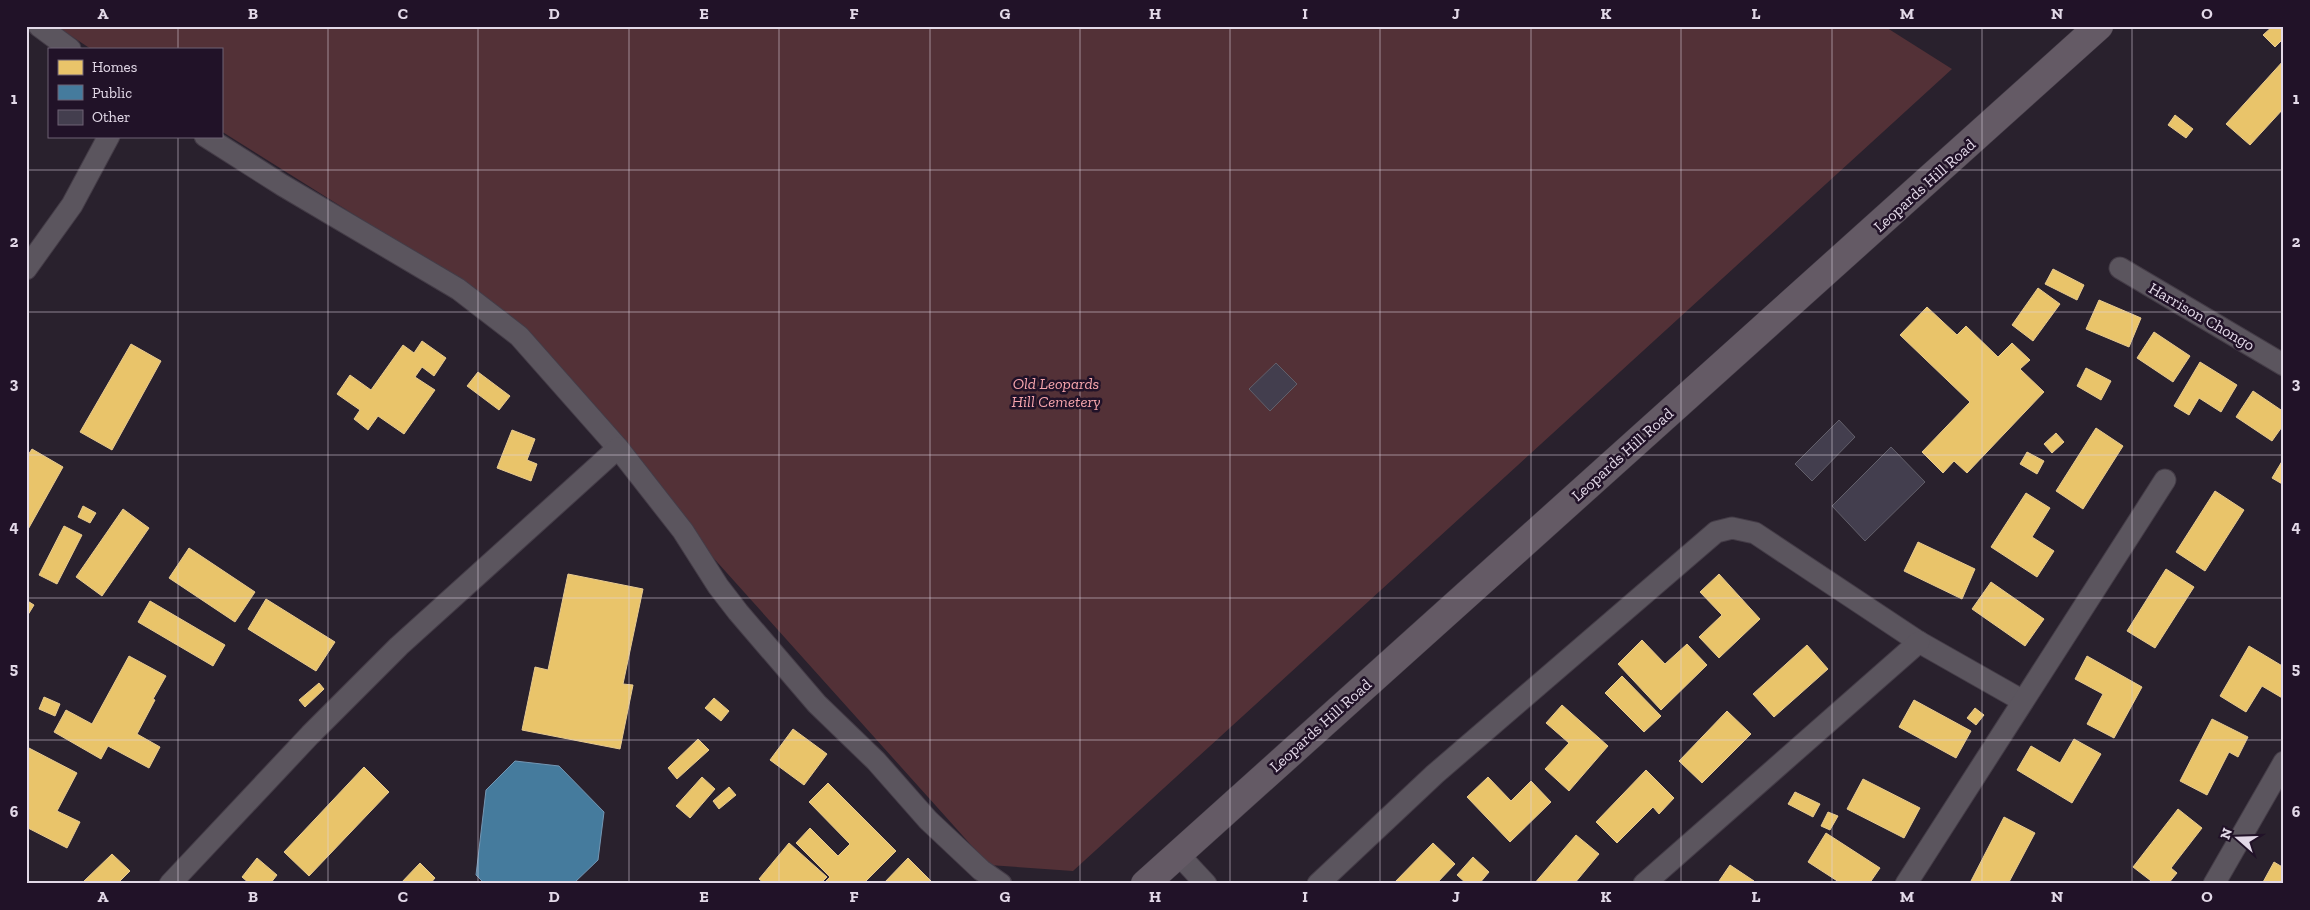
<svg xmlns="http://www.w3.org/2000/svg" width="2310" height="910" viewBox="0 0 2310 910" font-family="'Zilla Slab',serif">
<rect width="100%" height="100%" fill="#29212d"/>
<!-- green -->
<polygon fill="#533137" points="56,26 1884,26 1952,69 1073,871 989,865 471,288 221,131 221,49 91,49"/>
<!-- homes -->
<g fill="#e9c46a" stroke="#e7ca90">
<polygon points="2273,26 2284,26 2284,38 2275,47 2263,35"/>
<polygon points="2284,60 2284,108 2250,145 2226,124"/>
<polygon points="2175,115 2193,129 2186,138 2168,125"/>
<polygon points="2053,269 2084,285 2077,300 2045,284"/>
<polygon points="2038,288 2060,304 2033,341 2012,325"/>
<polygon points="2099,300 2141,318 2129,347 2086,329"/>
<polygon points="1927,307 1957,335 1966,326 1998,357 2012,343 2030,360 2020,369 2044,392 1967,473 1954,461 1943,473 1922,452 1970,402 1900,335"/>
<polygon points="2154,332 2190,356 2173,382 2137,358"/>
<polygon points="422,341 446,358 434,376 422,367 415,377 435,390 404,434 378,416 368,430 354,419 360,410 337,394 350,375 371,390 403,345 414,353"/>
<polygon points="131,344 161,361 112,450 80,432"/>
<polygon points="2200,362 2237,385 2221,412 2199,398 2189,415 2174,406"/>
<polygon points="2086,368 2111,381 2101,400 2077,386"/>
<polygon points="478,372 510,396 499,410 467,386"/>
<polygon points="2253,391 2284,412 2284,424 2272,441 2236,417"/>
<polygon points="2096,428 2123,446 2083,509 2056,491"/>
<polygon points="512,430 535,439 527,460 537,464 531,481 497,468"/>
<polygon points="2056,433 2064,442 2052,453 2044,444"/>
<polygon points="32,449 63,467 26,533 26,458"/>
<polygon points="2027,452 2044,461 2037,474 2020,464"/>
<polygon points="2284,458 2284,485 2272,478"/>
<polygon points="2215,491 2244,510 2205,571 2176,552"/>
<polygon points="2026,493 2050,508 2032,537 2054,551 2037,577 1991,547"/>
<polygon points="83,506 96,513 90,523 78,517"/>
<polygon points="123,509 149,528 102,596 76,577"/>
<polygon points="64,526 82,535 57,584 39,575"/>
<polygon points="1918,542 1975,569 1962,599 1904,571"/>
<polygon points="189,548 255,592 235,622 169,578"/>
<polygon points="2166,569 2194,587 2155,648 2127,631"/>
<polygon points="568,574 643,589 623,684 633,685 620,749 522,730 535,667 548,670"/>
<polygon points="1719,574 1760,619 1719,658 1699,637 1722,615 1700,592"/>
<polygon points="1991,582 2044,619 2025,646 1972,609"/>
<polygon points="266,599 335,642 316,671 248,629"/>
<polygon points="26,600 34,605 26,618"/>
<polygon points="150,601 225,645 213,666 138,622"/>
<polygon points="1642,640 1665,664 1687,644 1707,665 1661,710 1618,664"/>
<polygon points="1807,645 1828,669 1774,717 1753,694"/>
<polygon points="2249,646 2284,667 2284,699 2262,686 2246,712 2220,696"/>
<polygon points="129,656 166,676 153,699 155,700 137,734 160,747 149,768 108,746 101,759 54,732 66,710 92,724"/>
<polygon points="2087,656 2142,687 2114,738 2087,724 2103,694 2075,679"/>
<polygon points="1622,676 1661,716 1644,732 1605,693"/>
<polygon points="319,683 324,689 305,707 299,700"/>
<polygon points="44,697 60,704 55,716 39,709"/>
<polygon points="714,698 729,711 721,721 705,708"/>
<polygon points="1914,700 1971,731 1956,758 1899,727"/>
<polygon points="1562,705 1608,746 1569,791 1545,769 1569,743 1546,723"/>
<polygon points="1975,708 1984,715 1976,725 1967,718"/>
<polygon points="1727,711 1751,734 1702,783 1679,761"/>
<polygon points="2212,719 2248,737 2238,757 2229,752 2207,795 2180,781"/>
<polygon points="793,729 827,754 804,785 770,760"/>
<polygon points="698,739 709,750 677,779 668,768"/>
<polygon points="2074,739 2101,754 2072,803 2017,770 2031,746 2060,763"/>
<polygon points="27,747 77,773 57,811 80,822 67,848 26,827"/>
<polygon points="364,767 389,792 309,876 284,852"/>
<polygon points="1646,770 1674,798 1659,814 1653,807 1617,843 1596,822"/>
<polygon points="702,777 715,789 690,818 676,806"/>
<polygon points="1488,777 1511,801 1531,781 1551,802 1510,842 1467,797"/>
<polygon points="1863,779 1920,808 1904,838 1847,809"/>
<polygon points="828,783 896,851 863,884 823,884 830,877 796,843 810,828 838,856 850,844 809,802"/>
<polygon points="729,787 736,795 719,809 713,801"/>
<polygon points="1795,792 1820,804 1813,817 1788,804"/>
<polygon points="2178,809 2202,828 2171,868 2177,873 2168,884 2155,884 2133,867"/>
<polygon points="1828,812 1838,816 1830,830 1821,826"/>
<polygon points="2004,817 2035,833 2008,884 1976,884 1971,881"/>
<polygon points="1826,833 1880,868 1869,884 1842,884 1808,862"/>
<polygon points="1576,835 1599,854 1574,884 1534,884"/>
<polygon points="789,843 827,877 820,884 765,884 759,879"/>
<polygon points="1433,843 1455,864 1436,884 1393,884"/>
<polygon points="112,854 130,871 117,884 85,884 83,882"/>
<polygon points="1473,857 1489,872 1479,884 1467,884 1457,875"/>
<polygon points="257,858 277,875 270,884 250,884 242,877"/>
<polygon points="908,858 934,884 883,884"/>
<polygon points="2274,862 2284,868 2284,884 2262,884"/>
<polygon points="420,863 435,878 430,884 400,884"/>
<polygon points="1730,865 1754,881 1752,884 1717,884"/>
</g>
<!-- public -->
<polygon fill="#457b9d" stroke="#7497b4" points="515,761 559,766 604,812 598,860 573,884 485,884 476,875 486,790"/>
<!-- building -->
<g fill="#433e4e" stroke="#625f6a">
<polygon points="1276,363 1297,384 1270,411 1249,389"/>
<polygon points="1839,420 1855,437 1812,481 1795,464"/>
<polygon points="1891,447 1925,482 1865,541 1832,506"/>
</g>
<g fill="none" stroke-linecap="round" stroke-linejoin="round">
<defs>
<g id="minor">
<polyline points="39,26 70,49"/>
<polyline points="205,136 282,185 458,289 519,336 618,448 683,531 718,586 738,612 817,704 876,761 928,820 981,870 1001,884"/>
<polyline points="2120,268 2284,365"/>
<polyline points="26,269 72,205 109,136"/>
<polyline points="1178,854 1206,884"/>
<polyline points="170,884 310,735 399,646 618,448"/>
<polyline points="1318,884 1435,774 1716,532 1732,528 1755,533 1919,642 2023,701"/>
<polyline points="1644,884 1919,642"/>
<polyline points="1906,884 2165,480"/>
<polyline points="2214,884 2284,762"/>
</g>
<polyline id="secondary" points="1145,884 2099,26"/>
</defs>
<!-- minor casing -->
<use href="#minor" stroke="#443c47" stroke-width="23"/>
<!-- secondary casing -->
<use href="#secondary" stroke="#443c47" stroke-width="29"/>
<!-- minor -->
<use href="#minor" stroke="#5b555e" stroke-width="21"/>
<!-- secondary -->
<use href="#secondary" stroke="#645a65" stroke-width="28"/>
</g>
<!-- grid -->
<path fill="none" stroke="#e3d9e8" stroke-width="1" stroke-opacity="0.55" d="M 178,26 L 178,49M 328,26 L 328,884M 478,26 L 478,884M 629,26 L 629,884M 779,26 L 779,884M 930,26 L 930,884M 1080,26 L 1080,884M 1230,26 L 1230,884M 1380,26 L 1380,884M 1531,26 L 1531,884M 1681,26 L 1681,884M 1832,26 L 1832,884M 1982,26 L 1982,884M 2132,26 L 2132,884M 178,136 L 178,884M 26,170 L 2284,170M 26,312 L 2284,312M 26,455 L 2284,455M 26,598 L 2284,598M 26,740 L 2284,740"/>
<g text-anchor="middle" stroke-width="5" stroke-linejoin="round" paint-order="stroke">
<!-- street labels -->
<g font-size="16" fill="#e3d9e8" stroke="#211228">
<text transform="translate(1924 185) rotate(-42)" y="6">Leopards Hill Road</text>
<text transform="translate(2202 316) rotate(30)" y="6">Harrison Chongo</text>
<text transform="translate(1622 454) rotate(-42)" y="6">Leopards Hill Road</text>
<text transform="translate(1320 725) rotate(-42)" y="6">Leopards Hill Road</text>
</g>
<!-- park labels -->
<g font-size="16" font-style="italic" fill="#f6a5ad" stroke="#211228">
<text x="1056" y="389">Old Leopards<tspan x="1056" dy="18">Hill Cemetery</tspan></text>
</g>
</g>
<!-- border -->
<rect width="2310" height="910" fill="none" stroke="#211228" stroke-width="55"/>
<!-- legend -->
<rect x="48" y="48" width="175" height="90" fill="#211228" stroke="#6f6275"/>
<rect x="58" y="60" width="25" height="15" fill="#e9c46a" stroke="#6f6275"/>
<text x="92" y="72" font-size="15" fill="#e3d9e8">Homes</text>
<rect x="58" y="85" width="25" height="15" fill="#457b9d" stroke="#6f6275"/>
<text x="92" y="98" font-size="15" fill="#e3d9e8">Public</text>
<rect x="58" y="110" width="25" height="15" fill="#433e4e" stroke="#6f6275"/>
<text x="92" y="122" font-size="15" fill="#e3d9e8">Other</text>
<!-- north arrow -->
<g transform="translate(2238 838) rotate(290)" stroke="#211228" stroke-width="4" paint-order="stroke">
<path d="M0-4L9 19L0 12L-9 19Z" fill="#e3d9e8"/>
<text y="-8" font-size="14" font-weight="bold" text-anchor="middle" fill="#e3d9e8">N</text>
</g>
<rect x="28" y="28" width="2254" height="854" fill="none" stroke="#e3d9e8" stroke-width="2"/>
<g font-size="16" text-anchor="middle" font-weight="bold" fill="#e3d9e8">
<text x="103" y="19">A</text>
<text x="253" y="19">B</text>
<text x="403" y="19">C</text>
<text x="554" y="19">D</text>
<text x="704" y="19">E</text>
<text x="854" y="19">F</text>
<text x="1005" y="19">G</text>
<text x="1155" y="19">H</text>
<text x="1305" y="19">I</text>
<text x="1456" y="19">J</text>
<text x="1606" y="19">K</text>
<text x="1756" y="19">L</text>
<text x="1907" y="19">M</text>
<text x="2057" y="19">N</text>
<text x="2207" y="19">O</text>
<text x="14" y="104">1</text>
<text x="2296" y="104">1</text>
<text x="14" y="247">2</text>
<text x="2296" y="247">2</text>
<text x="14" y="389">3</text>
<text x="2296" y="389">3</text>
<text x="14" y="532">4</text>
<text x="2296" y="532">4</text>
<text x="14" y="674">5</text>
<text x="2296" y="674">5</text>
<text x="14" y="817">6</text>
<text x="2296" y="817">6</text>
<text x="103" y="902">A</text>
<text x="253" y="902">B</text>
<text x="403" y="902">C</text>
<text x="554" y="902">D</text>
<text x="704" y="902">E</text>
<text x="854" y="902">F</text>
<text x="1005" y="902">G</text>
<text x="1155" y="902">H</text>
<text x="1305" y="902">I</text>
<text x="1456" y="902">J</text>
<text x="1606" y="902">K</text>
<text x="1756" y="902">L</text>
<text x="1907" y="902">M</text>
<text x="2057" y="902">N</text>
<text x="2207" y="902">O</text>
</g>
</svg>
